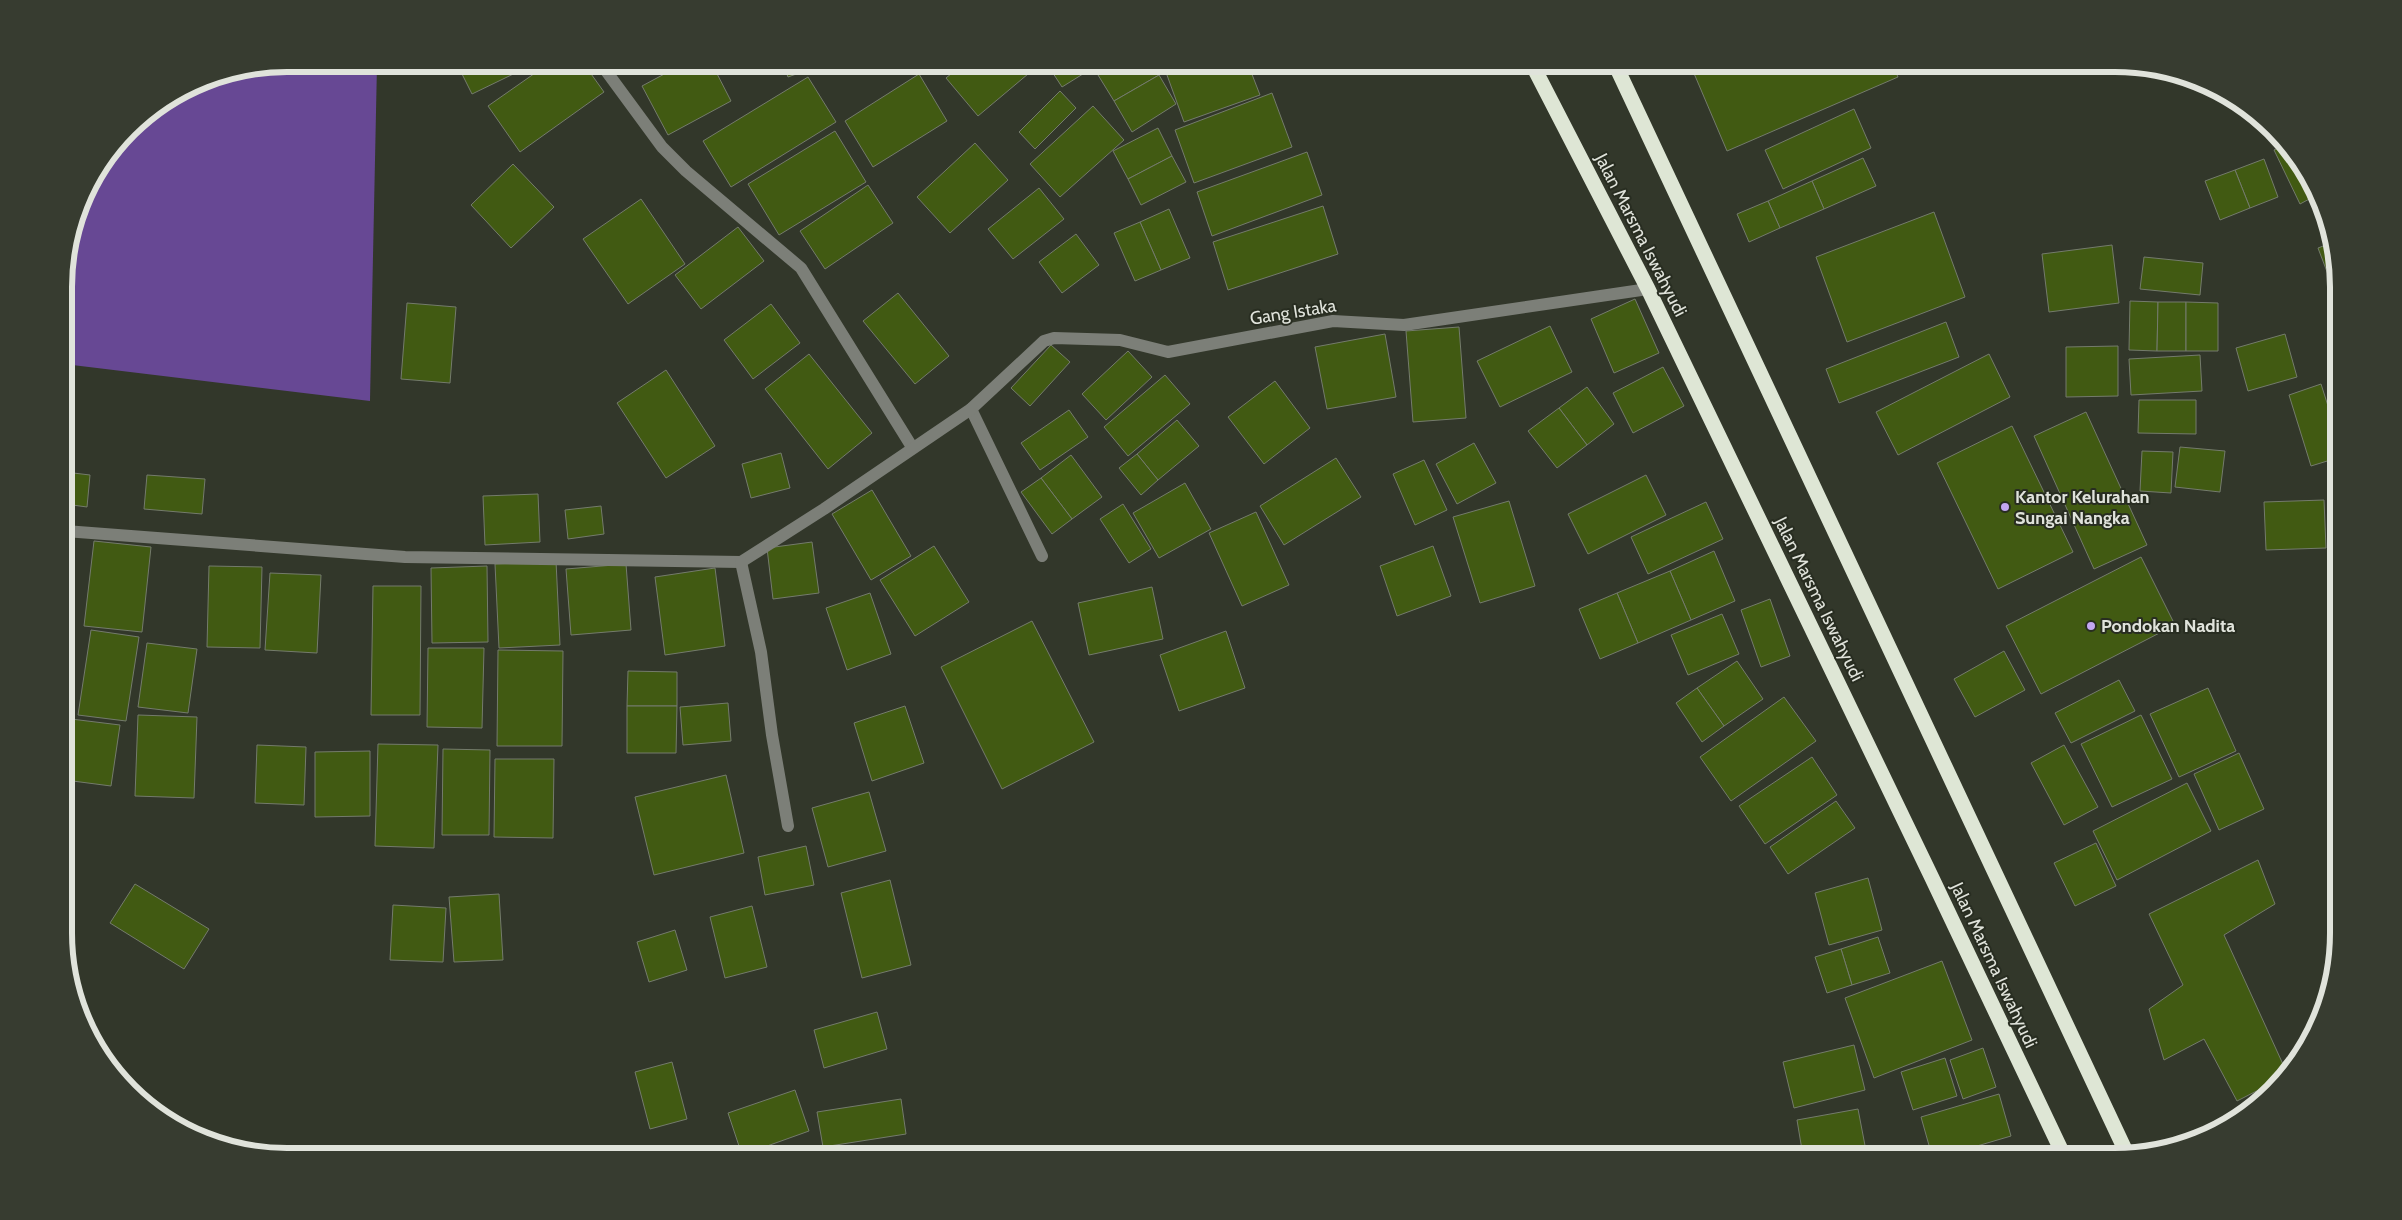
<svg xmlns="http://www.w3.org/2000/svg" width="2402" height="1220" viewBox="0 0 2402 1220" font-family="Cabin,sans-serif">
<rect width="100%" height="100%" fill="#32372a"/>
<!-- green -->
<polygon fill="#674894" points="288,64 377,64 370,401 64,364 64,273 87,188 140,119 202,81"/>
<!-- building -->
<g fill="#415a12" stroke="#747b6c">
<polygon points="457,64 534,64 472,94"/>
<polygon points="548,64 584,64 604,92 520,152 488,106"/>
<polygon points="683,64 712,64 731,101 668,135 642,86"/>
<polygon points="783,64 824,64 788,77"/>
<polygon points="963,64 1019,64 1028,74 978,116 946,78"/>
<polygon points="1047,64 1099,64 1062,87"/>
<polygon points="1117,64 1152,64 1159,75 1114,101 1098,75"/>
<polygon points="1163,64 1248,64 1260,95 1184,122"/>
<polygon points="1690,64 1892,64 1898,77 1727,151"/>
<polygon points="919,74 947,121 873,167 845,121"/>
<polygon points="1159,75 1176,104 1132,132 1114,101"/>
<polygon points="808,77 836,122 731,187 703,141"/>
<polygon points="1060,91 1076,108 1035,149 1019,132"/>
<polygon points="1272,93 1292,147 1194,183 1175,130"/>
<polygon points="1093,106 1124,140 1060,197 1030,164"/>
<polygon points="1854,109 1871,148 1783,189 1765,150"/>
<polygon points="1158,128 1172,156 1128,179 1113,151"/>
<polygon points="835,131 866,182 779,235 748,184"/>
<polygon points="975,143 1008,180 950,233 917,197"/>
<polygon points="2284,145 2300,163 2313,197 2300,204 2274,150"/>
<polygon points="1307,152 1322,195 1212,236 1197,192"/>
<polygon points="1172,156 1186,182 1141,205 1128,179"/>
<polygon points="1863,158 1876,186 1824,209 1812,181"/>
<polygon points="2264,159 2278,197 2250,208 2235,170"/>
<polygon points="513,164 554,207 511,248 471,205"/>
<polygon points="2235,170 2250,208 2220,220 2205,181"/>
<polygon points="1812,181 1824,209 1780,228 1768,201"/>
<polygon points="868,185 893,223 825,269 800,231"/>
<polygon points="1039,188 1064,219 1013,259 988,229"/>
<polygon points="641,199 685,264 628,304 583,239"/>
<polygon points="1768,201 1780,228 1749,242 1737,214"/>
<polygon points="1323,206 1338,254 1228,290 1213,242"/>
<polygon points="1169,209 1190,258 1161,270 1140,222"/>
<polygon points="1934,212 1965,297 1847,342 1816,257"/>
<polygon points="1140,222 1161,270 1135,281 1114,233"/>
<polygon points="738,227 764,261 701,309 675,275"/>
<polygon points="1076,234 1099,265 1062,293 1039,262"/>
<polygon points="2331,243 2336,259 2336,283 2332,285 2318,248"/>
<polygon points="2112,245 2119,303 2049,312 2042,254"/>
<polygon points="2144,257 2203,263 2200,295 2140,289"/>
<polygon points="898,293 949,356 915,384 863,321"/>
<polygon points="1635,299 1659,353 1614,373 1591,319"/>
<polygon points="2130,301 2158,302 2157,351 2129,350"/>
<polygon points="2158,302 2186,302 2186,351 2157,351"/>
<polygon points="2186,302 2218,303 2218,351 2186,351"/>
<polygon points="407,303 456,307 450,383 401,379"/>
<polygon points="771,304 800,343 753,379 724,340"/>
<polygon points="1946,322 1959,357 1839,403 1826,369"/>
<polygon points="1550,326 1572,372 1500,407 1477,361"/>
<polygon points="1459,327 1466,418 1413,422 1406,331"/>
<polygon points="1385,334 1396,397 1327,409 1315,347"/>
<polygon points="2285,334 2297,377 2248,391 2236,348"/>
<polygon points="1051,345 1070,362 1030,406 1011,388"/>
<polygon points="2118,346 2118,396 2066,397 2066,347"/>
<polygon points="1128,351 1152,377 1106,420 1082,394"/>
<polygon points="809,354 872,433 828,469 765,389"/>
<polygon points="1989,354 2010,397 1898,455 1876,412"/>
<polygon points="2200,355 2202,391 2131,395 2129,359"/>
<polygon points="1663,367 1684,406 1633,433 1613,393"/>
<polygon points="666,370 715,446 666,478 617,403"/>
<polygon points="1165,375 1190,404 1128,456 1104,427"/>
<polygon points="1275,381 1310,428 1264,464 1228,417"/>
<polygon points="2321,384 2337,434 2337,458 2311,466 2289,395"/>
<polygon points="1587,387 1614,424 1587,445 1559,408"/>
<polygon points="2139,400 2196,400 2196,434 2138,433"/>
<polygon points="1559,408 1587,445 1557,468 1528,431"/>
<polygon points="1069,410 1088,437 1040,470 1021,443"/>
<polygon points="2086,412 2147,545 2094,569 2034,436"/>
<polygon points="1177,420 1199,446 1158,480 1137,454"/>
<polygon points="2012,426 2073,552 1998,589 1937,463"/>
<polygon points="1474,443 1496,483 1457,504 1436,464"/>
<polygon points="2180,447 2225,451 2220,492 2175,487"/>
<polygon points="2142,451 2173,452 2171,493 2140,491"/>
<polygon points="781,453 790,488 751,498 742,464"/>
<polygon points="1137,454 1158,480 1141,495 1119,468"/>
<polygon points="1071,455 1102,497 1072,519 1041,478"/>
<polygon points="1336,458 1361,497 1284,545 1260,506"/>
<polygon points="1424,460 1447,510 1415,525 1393,474"/>
<polygon points="65,472 90,475 87,507 65,504"/>
<polygon points="147,475 205,479 202,514 144,509"/>
<polygon points="1646,475 1666,515 1588,554 1568,514"/>
<polygon points="1041,478 1072,519 1052,534 1021,492"/>
<polygon points="1185,483 1211,529 1159,558 1133,513"/>
<polygon points="872,490 911,556 871,580 832,514"/>
<polygon points="538,494 540,542 485,545 483,496"/>
<polygon points="2324,500 2326,548 2266,550 2264,502"/>
<polygon points="1509,501 1535,586 1480,603 1453,517"/>
<polygon points="1706,502 1723,539 1648,574 1631,537"/>
<polygon points="1123,504 1151,549 1129,563 1100,519"/>
<polygon points="601,506 604,534 568,539 565,510"/>
<polygon points="1256,512 1289,585 1242,606 1209,533"/>
<polygon points="94,541 151,547 142,632 84,626"/>
<polygon points="812,542 819,593 773,599 767,548"/>
<polygon points="934,546 969,602 915,636 880,580"/>
<polygon points="1433,546 1451,596 1397,616 1380,566"/>
<polygon points="1714,551 1735,601 1691,620 1670,571"/>
<polygon points="65,552 74,553 65,625"/>
<polygon points="2141,557 2175,625 2041,694 2006,626"/>
<polygon points="556,561 560,645 499,648 495,564"/>
<polygon points="626,564 631,630 571,635 566,569"/>
<polygon points="209,566 262,567 260,648 207,647"/>
<polygon points="487,566 488,642 432,643 431,568"/>
<polygon points="715,568 725,646 665,655 655,577"/>
<polygon points="1670,571 1691,620 1638,643 1617,593"/>
<polygon points="270,573 321,575 317,653 265,650"/>
<polygon points="373,586 421,586 420,715 371,715"/>
<polygon points="1152,587 1163,639 1089,655 1078,603"/>
<polygon points="870,593 891,654 847,670 826,608"/>
<polygon points="1617,593 1638,643 1600,659 1579,609"/>
<polygon points="1770,599 1790,656 1761,667 1741,610"/>
<polygon points="1722,614 1739,654 1688,675 1671,635"/>
<polygon points="1032,621 1094,742 1002,789 941,667"/>
<polygon points="91,630 139,637 126,721 78,715"/>
<polygon points="1226,631 1245,688 1179,711 1160,655"/>
<polygon points="147,643 197,649 188,713 138,707"/>
<polygon points="428,648 484,648 482,728 427,727"/>
<polygon points="498,650 563,651 562,746 497,746"/>
<polygon points="2004,651 2025,690 1975,717 1954,679"/>
<polygon points="1737,661 1763,699 1724,726 1697,688"/>
<polygon points="628,671 677,672 677,706 627,706"/>
<polygon points="2119,680 2135,711 2071,743 2055,713"/>
<polygon points="1697,688 1724,726 1702,742 1676,703"/>
<polygon points="2208,688 2236,751 2179,777 2150,714"/>
<polygon points="1784,697 1816,741 1731,801 1700,757"/>
<polygon points="728,703 731,741 683,745 680,707"/>
<polygon points="627,706 677,706 676,753 627,753"/>
<polygon points="905,706 924,763 872,781 854,723"/>
<polygon points="138,715 197,717 194,798 135,796"/>
<polygon points="2141,715 2172,779 2112,807 2081,744"/>
<polygon points="71,719 120,725 111,786 65,780 65,761"/>
<polygon points="378,744 438,745 434,848 375,846"/>
<polygon points="257,745 306,747 304,805 255,803"/>
<polygon points="2064,745 2098,807 2064,825 2031,763"/>
<polygon points="443,749 490,750 489,835 442,835"/>
<polygon points="370,751 370,816 315,817 315,752"/>
<polygon points="2239,753 2264,809 2219,830 2194,774"/>
<polygon points="1812,757 1837,795 1765,844 1739,806"/>
<polygon points="495,759 554,759 553,838 494,837"/>
<polygon points="726,775 744,853 654,875 635,797"/>
<polygon points="2187,783 2211,831 2117,880 2093,831"/>
<polygon points="869,792 886,851 828,867 812,808"/>
<polygon points="1836,801 1855,828 1788,874 1770,847"/>
<polygon points="2096,843 2116,886 2075,906 2054,863"/>
<polygon points="806,846 814,885 765,895 758,857"/>
<polygon points="2258,860 2275,904 2224,935 2287,1073 2284,1077 2237,1101 2204,1039 2164,1060 2149,1009 2183,985 2149,914"/>
<polygon points="1868,878 1882,930 1829,945 1815,893"/>
<polygon points="890,880 911,965 862,978 841,893"/>
<polygon points="135,884 209,929 184,969 110,923"/>
<polygon points="499,894 503,960 454,962 449,897"/>
<polygon points="393,905 446,908 443,962 390,960"/>
<polygon points="752,906 767,967 725,978 710,917"/>
<polygon points="675,930 687,970 649,982 637,942"/>
<polygon points="1878,937 1890,973 1852,985 1841,949"/>
<polygon points="1841,949 1852,985 1827,993 1815,957"/>
<polygon points="1942,961 1972,1040 1874,1078 1845,998"/>
<polygon points="877,1012 887,1049 824,1068 814,1030"/>
<polygon points="1854,1045 1865,1090 1794,1108 1783,1062"/>
<polygon points="1983,1048 1996,1087 1963,1099 1950,1060"/>
<polygon points="1945,1058 1957,1096 1913,1110 1901,1072"/>
<polygon points="672,1062 687,1119 650,1129 635,1072"/>
<polygon points="795,1090 809,1131 742,1155 728,1113"/>
<polygon points="1999,1094 2011,1136 1943,1156 1932,1156 1921,1117"/>
<polygon points="901,1099 906,1134 823,1147 817,1112"/>
<polygon points="1858,1109 1867,1156 1803,1156 1797,1120"/>
</g>
<g fill="none" stroke-linecap="round" stroke-linejoin="round">
<!-- minor -->
<g stroke="#7c7f78" stroke-width="12">
<polyline points="601,64 662,147 686,171 801,268 912,447"/>
<polyline points="971,409 1042,556"/>
<polyline points="65,531 405,557 741,562 824,509 971,409 1044,341 1054,338 1120,340 1168,352 1333,321 1404,325 1648,289"/>
<polyline points="741,562 761,652 772,735 788,826"/>
</g>
<!-- highway -->
<g stroke="#dee6d5" stroke-width="15">
<polyline points="1532,64 1648,289 1932,878 2064,1156"/>
<polyline points="1615,64 2128,1156"/>
</g>
</g>
<!-- markers -->
<g fill="#c3a7f2" stroke="#282d21" stroke-width="2">
<circle cx="2005" cy="507" r="5"/>
<circle cx="2091" cy="626" r="5"/>
</g>
<g text-anchor="middle" stroke-width="4" stroke-linejoin="round" paint-order="stroke">
<!-- street labels -->
<g font-size="18" fill="#e0e3db" stroke="#282d21">
<text transform="translate(1641 235) rotate(63)" y="6">Jalan Marsma Iswahyudi</text>
<text transform="translate(1293 312) rotate(-9)" y="6">Gang Istaka</text>
<text transform="translate(1819 599) rotate(64)" y="6">Jalan Marsma Iswahyudi</text>
<text transform="translate(1994 965) rotate(65)" y="6">Jalan Marsma Iswahyudi</text>
</g>
<!-- poi labels -->
<g font-size="18" font-weight="bold" fill="#e0e3db" stroke="#282d21" text-anchor="start">
<text x="2015" y="503">Kantor Kelurahan<tspan x="2015" dy="21">Sungai Nangka</tspan></text>
<text x="2101" y="632">Pondokan Nadita</text>
</g>
</g>
<!-- crop -->
<path d="M0 0H2402V1220H0ZM287 72H2115A215 215 0 0 1 2330 287V933A215 215 0 0 1 2115 1148H287A215 215 0 0 1 72 933V287A215 215 0 0 1 287 72Z" fill="#373c30" fill-rule="evenodd"/>
<path fill="none" stroke="#e0e3db" stroke-width="6" d="M287 72H2115A215 215 0 0 1 2330 287V933A215 215 0 0 1 2115 1148H287A215 215 0 0 1 72 933V287A215 215 0 0 1 287 72Z"/>
</svg>
